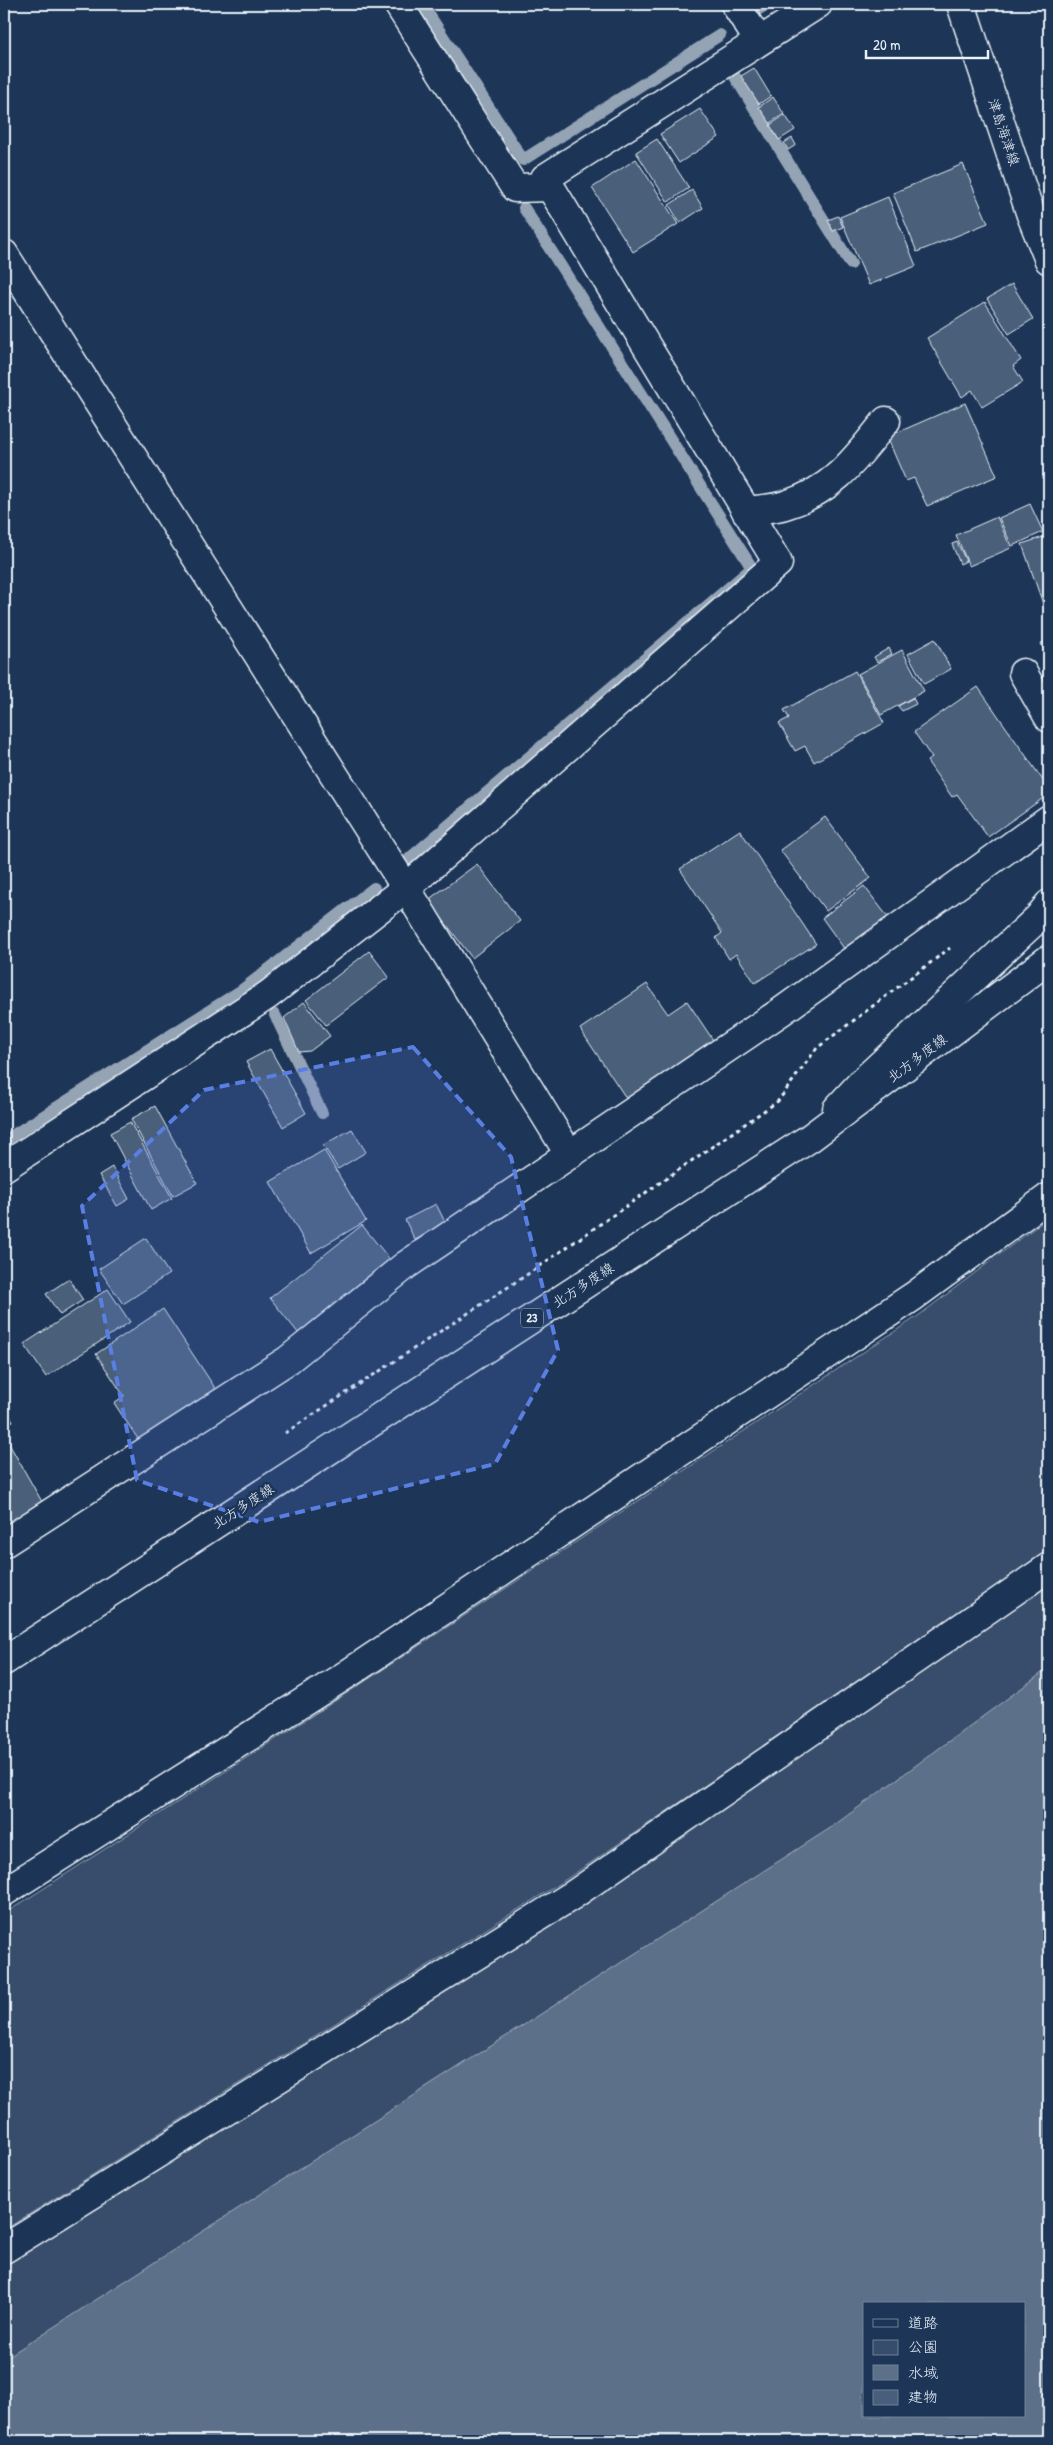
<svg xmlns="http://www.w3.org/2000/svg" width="1053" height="2445" viewBox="0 0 1053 2445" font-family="'Patrick Hand','Klee One',sans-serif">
<rect width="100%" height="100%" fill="#1d3557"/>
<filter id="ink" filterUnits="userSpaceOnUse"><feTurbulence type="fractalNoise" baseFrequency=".02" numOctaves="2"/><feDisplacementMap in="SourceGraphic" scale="10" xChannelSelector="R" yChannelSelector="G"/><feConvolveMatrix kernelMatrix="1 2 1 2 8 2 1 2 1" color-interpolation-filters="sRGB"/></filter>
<g filter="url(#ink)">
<!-- green -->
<g fill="#374d6c" stroke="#909fb2">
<polygon points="1049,1217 1049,1553 565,1880 4,2230 4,1914 358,1686 918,1316"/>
<polygon points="1049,1582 1049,1668 829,1829 4,2359 4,2264 583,1905"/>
</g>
<!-- water -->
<path fill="#5d7089" stroke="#95a4b5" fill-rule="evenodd" d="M 1049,1668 L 1049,2441 L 4,2441 L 4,2359 L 829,1829 ZM 864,2304 L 1024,2304 L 1024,2416 L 864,2416 Z"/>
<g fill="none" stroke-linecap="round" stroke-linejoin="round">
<!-- stream -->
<g stroke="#95a4b5" stroke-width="12">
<polyline points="422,4 523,160 720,35"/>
<polyline points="759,9 767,4"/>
<polyline points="734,75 851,264"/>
<polyline points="410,858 752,568 524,208"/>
<polyline points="275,1015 322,1113"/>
<polyline points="4,1141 242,990 374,888"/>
</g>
</g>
<!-- building -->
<g fill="#495e7a" stroke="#e8f1f8">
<polygon points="754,68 771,96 759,104 741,76"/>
<polygon points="773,97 784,114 770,123 759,107"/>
<polygon points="700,109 719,137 679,163 660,134"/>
<polygon points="785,115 795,130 779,140 770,125"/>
<polygon points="792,138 796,145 788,150 784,143"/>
<polygon points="657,139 689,188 668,202 636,152"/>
<polygon points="636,159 678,224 633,252 592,188"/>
<polygon points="963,164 988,223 917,252 893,193"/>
<polygon points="692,190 703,208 680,223 669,205"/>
<polygon points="888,197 916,266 869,285 840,217"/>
<polygon points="838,216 843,227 833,231 828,220"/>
<polygon points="1012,284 1033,319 1009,334 987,299"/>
<polygon points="985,302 1021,360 1013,366 1023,382 982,407 972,390 962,397 927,338"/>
<polygon points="965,403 997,476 927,506 914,478 906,481 887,437"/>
<polygon points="1030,504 1043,532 1012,546 999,518"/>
<polygon points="997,517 1011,548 969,566 956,535"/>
<polygon points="1049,535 1049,621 1022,544"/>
<polygon points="957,542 966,561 960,564 952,544"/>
<polygon points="935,639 951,669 924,684 908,654"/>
<polygon points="1049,640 1049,665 1041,643"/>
<polygon points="889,648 892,654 877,662 874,657"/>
<polygon points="902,650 924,691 881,715 858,674"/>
<polygon points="855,671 884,723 814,762 805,746 795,751 779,723 789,718 784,710"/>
<polygon points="978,687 1049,789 1049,794 988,837 957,794 952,797 927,761 932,758 914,732"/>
<polygon points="913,698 916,704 902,711 898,706"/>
<polygon points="825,817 871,878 826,911 780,850"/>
<polygon points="740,830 816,944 755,983 736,954 729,959 716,938 722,933 680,869"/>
<polygon points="477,864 520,921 472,958 428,900"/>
<polygon points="864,886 891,921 848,954 822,918"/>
<polygon points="369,951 389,977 326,1025 306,1000"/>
<polygon points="647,984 668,1014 687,1001 715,1043 628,1101 580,1029"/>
<polygon points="304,1002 330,1036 310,1051 299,1052 284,1018"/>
<polygon points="270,1049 306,1113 283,1127 246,1062"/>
<polygon points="155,1106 197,1183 173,1196 131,1119"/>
<polygon points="130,1122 172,1198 151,1210 110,1133"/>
<polygon points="352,1129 366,1152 338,1169 323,1145"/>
<polygon points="324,1150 366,1221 311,1253 270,1182"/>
<polygon points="112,1167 129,1199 117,1206 99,1175"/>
<polygon points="436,1204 446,1224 415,1240 405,1220"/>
<polygon points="362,1225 391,1261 299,1334 270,1298"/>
<polygon points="146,1238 169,1274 123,1304 99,1269"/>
<polygon points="69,1279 83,1300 60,1315 46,1294"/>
<polygon points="108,1289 130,1322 46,1377 24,1344"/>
<polygon points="163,1309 217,1391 140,1442 114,1403 124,1396 96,1354"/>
<polygon points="4,1405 13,1421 4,1426"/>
<polygon points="4,1435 45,1507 4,1530"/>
</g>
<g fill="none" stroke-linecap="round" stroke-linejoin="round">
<defs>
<g id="minor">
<polyline points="398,4 515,188 550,187"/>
<polyline points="735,4 759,41"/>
<polyline points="4,254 406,888 569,1154"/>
<path d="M 746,511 C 760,509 775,509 788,504 C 835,489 856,458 886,421"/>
<polyline points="1023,673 1049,718"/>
<polyline points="837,1109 862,1082 1039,917 1049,904"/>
<polyline points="4,1167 268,995 406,888 778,563 545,178 818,4"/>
<polyline points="4,1543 288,1360 406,1265 782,1011 1049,819"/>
<polyline points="4,1892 349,1673 914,1296 1049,1197"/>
<polyline points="4,2249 573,1895 1049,1567"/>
</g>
<g id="major">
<polyline points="961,4 1031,215 1049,260"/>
<polyline points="4,1661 810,1138 1049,959"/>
</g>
</defs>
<!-- minor casing -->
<use href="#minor" stroke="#e8f1f8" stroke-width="31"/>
<!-- major casing -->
<use href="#major" stroke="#e8f1f8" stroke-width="31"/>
<!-- path -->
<polyline stroke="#e8f1f8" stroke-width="3" stroke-dasharray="4 4" stroke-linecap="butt" points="285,1433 531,1272 778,1101 817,1048 950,948"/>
<!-- minor -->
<use href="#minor" stroke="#1d3557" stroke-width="28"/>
<!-- major -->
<use href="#major" stroke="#1d3557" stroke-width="28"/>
</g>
</g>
<!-- marked area -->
<path fill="#5a7fe2" fill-opacity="0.2" stroke="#5a7fe2" stroke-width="4" stroke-dasharray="10 6" stroke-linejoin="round" d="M 413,1047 L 511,1157 L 558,1350 L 495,1464 L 259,1522 L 137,1480 L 82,1206 L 204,1090 Z"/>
<g text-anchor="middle" stroke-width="5" stroke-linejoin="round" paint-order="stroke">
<!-- shield labels -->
<rect fill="#1d3557" stroke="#abb9c8" stroke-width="1" x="521" y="1308.5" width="22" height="19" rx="4"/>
<g font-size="12" font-weight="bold" fill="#e8f1f8">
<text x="532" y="1322">23</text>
</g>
<!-- street labels -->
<g font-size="14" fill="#e8f1f8" stroke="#1d3557">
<text transform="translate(1004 132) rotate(71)" y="5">津島海津線</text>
<text transform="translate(917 1058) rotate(-37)" y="5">北方多度線</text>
<text transform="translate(583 1285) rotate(-33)" y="5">北方多度線</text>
<text transform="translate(243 1506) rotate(-33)" y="5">北方多度線</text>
</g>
</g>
<!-- margin -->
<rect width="1053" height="2445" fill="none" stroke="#1d3557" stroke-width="20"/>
<rect x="10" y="10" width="1033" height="2425" fill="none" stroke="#e8f1f8" stroke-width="2" filter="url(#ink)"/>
<!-- legend -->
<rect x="863" y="2302" width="162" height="115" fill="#1d3557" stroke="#6e8097"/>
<rect x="873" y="2319" width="25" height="8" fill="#1d3557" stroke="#6e8097"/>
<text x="908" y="2328" font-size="15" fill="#e8f1f8">道路</text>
<rect x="873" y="2340" width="25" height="15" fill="#374d6c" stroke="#6e8097"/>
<text x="908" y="2352" font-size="15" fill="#e8f1f8">公園</text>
<rect x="873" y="2365" width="25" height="15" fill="#5d7089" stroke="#6e8097"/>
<text x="908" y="2378" font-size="15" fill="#e8f1f8">水域</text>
<rect x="873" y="2390" width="25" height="15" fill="#495e7a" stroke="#6e8097"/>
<text x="908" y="2402" font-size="15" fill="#e8f1f8">建物</text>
<!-- scale -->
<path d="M866 50v8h122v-8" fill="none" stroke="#e8f1f8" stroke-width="2.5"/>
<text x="873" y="50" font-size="15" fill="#e8f1f8" stroke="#1d3557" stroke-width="4" paint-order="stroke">20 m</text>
</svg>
